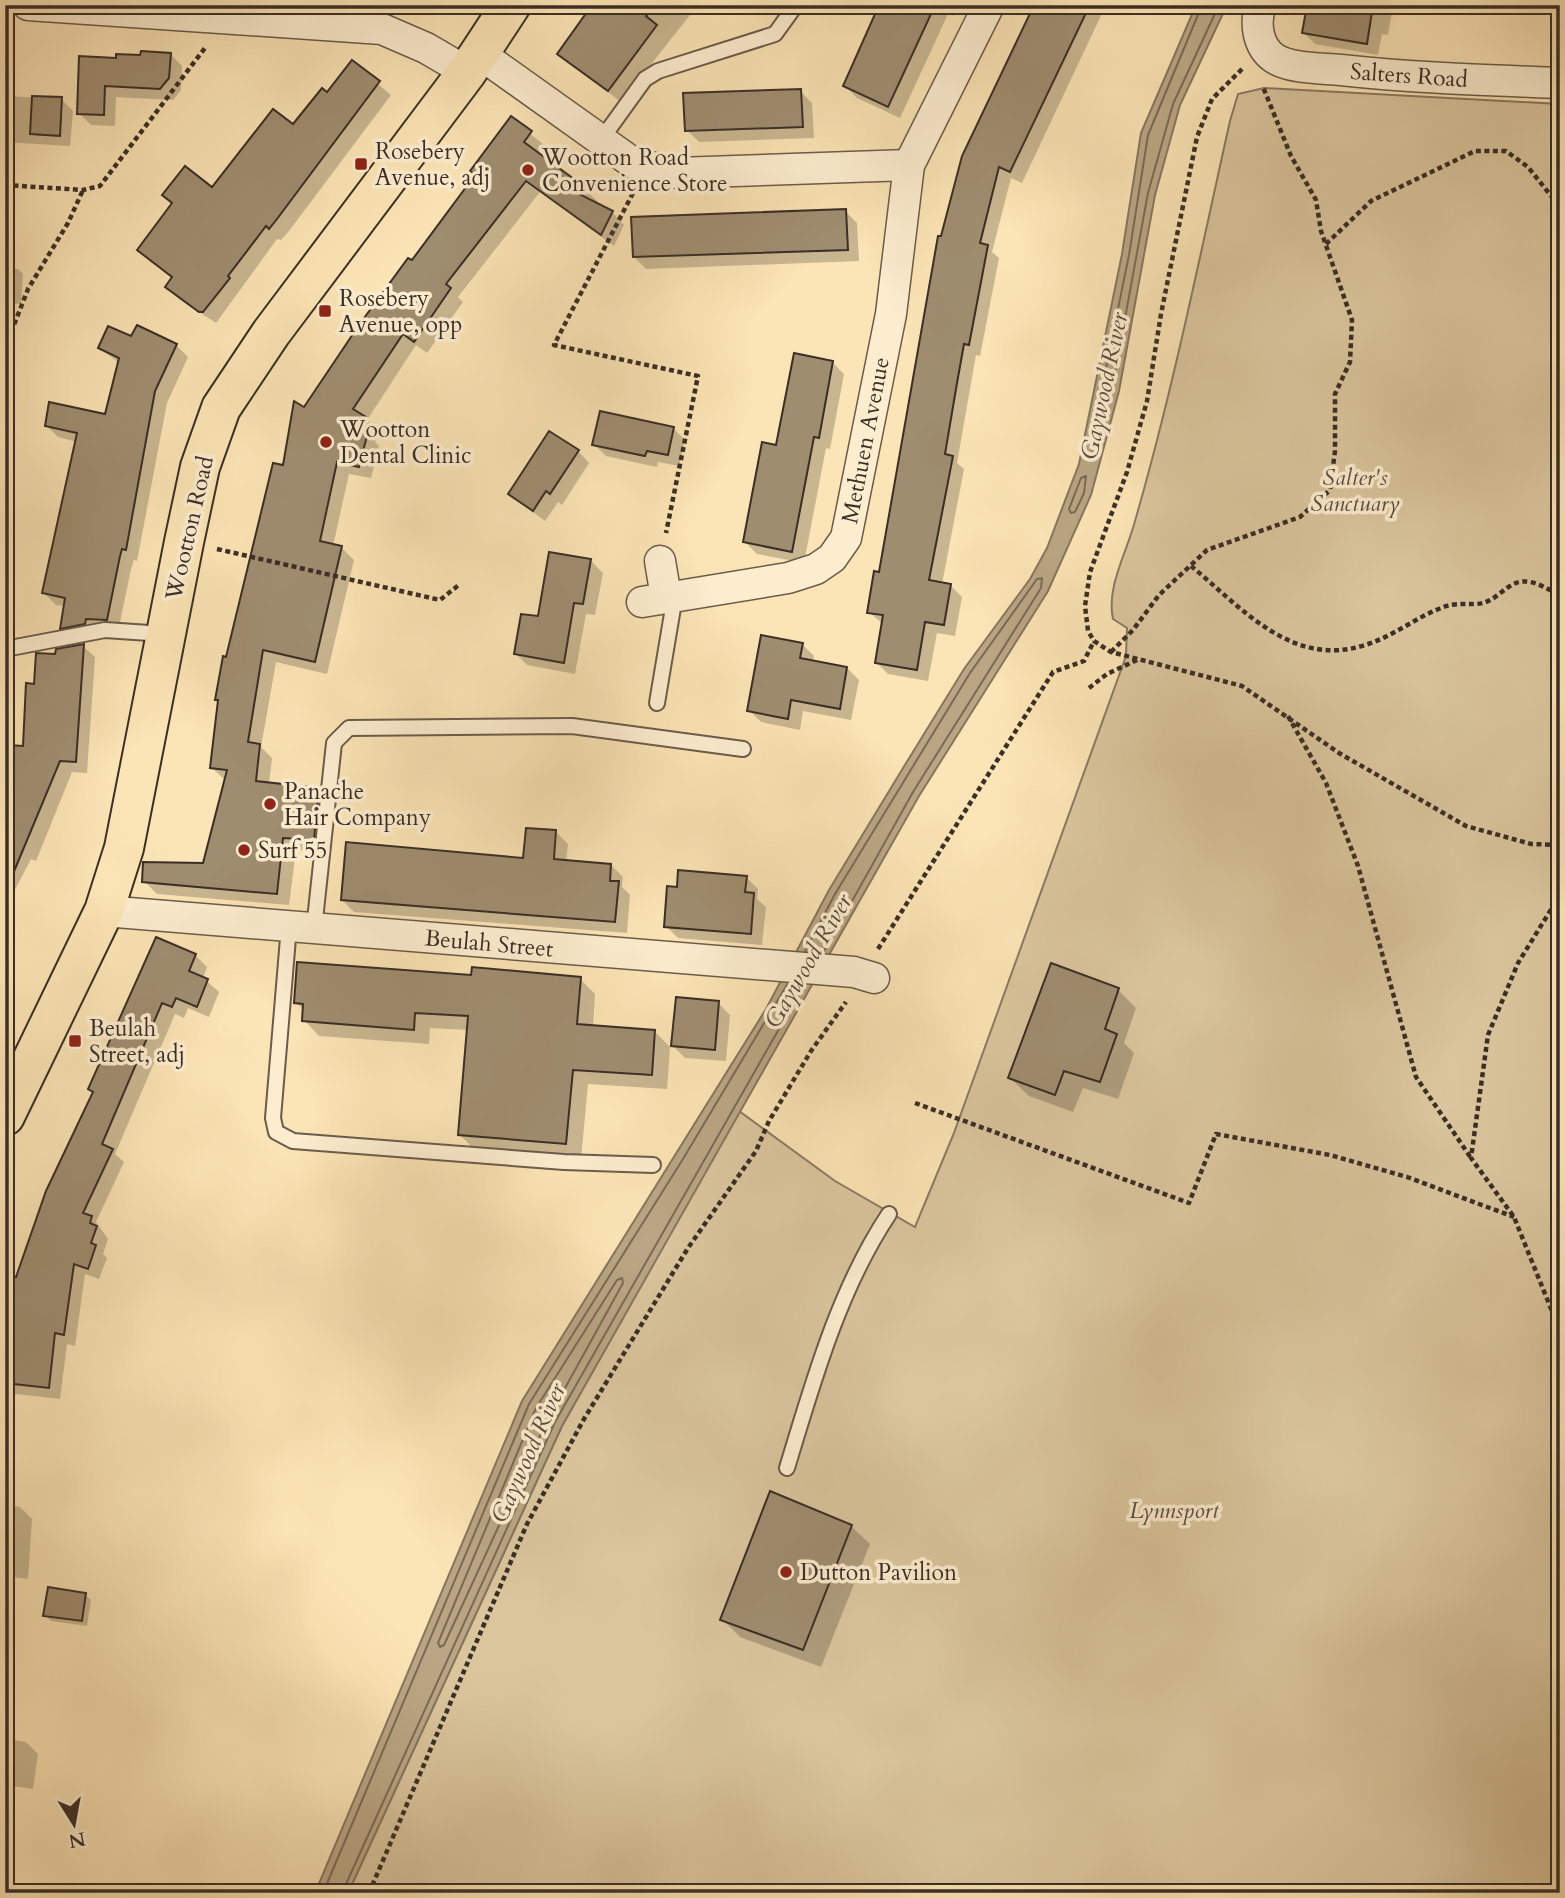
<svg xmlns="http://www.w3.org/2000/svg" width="1565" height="1898" viewBox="0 0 1565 1898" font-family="Cardo,serif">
<rect width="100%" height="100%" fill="#fbe4b5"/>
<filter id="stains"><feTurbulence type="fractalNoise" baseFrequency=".00286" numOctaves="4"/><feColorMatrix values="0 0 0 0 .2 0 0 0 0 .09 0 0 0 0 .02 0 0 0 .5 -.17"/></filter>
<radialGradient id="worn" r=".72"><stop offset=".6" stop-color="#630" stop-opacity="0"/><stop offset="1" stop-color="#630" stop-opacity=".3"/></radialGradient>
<!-- green -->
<path fill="#dac59d" stroke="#8a7a62" stroke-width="2" d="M 1264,88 L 1560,104 L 1560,1893 L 348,1893 L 562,1426 L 739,1111 L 835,1181 L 915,1227 L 954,1133 L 1126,656 L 1127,628 L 1113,619 C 1106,587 1127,552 1135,521 C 1173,390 1200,255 1230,121 L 1238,94 Z"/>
<!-- water -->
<polygon fill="#baa684" stroke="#87765e" stroke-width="2" points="1196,5 1227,5 1180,105 1155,195 1119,391 1091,495 1048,591 919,796 562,1426 348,1893 315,1893 522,1401 766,1009 829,890 900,773 964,669 1030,579 1047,548 1079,464 1122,254 1141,133"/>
<!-- shadow -->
<g fill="#0003">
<polygon points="379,5 414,5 414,7"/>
<polygon points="596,5 698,5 621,102 559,54"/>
<polygon points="882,5 958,5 953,16 948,14 900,118 857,98 845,86"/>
<polygon points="1036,5 1106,5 1022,183 1011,178 992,252 999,258 980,356 976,355 957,463 964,469 942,584 950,585 962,597 955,636 937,633 928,681 888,674 876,662 883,624 869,612 881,574 942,238"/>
<polygon points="1308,5 1385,5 1392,12 1388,35 1382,34 1378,55 1315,44 1303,32"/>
<polygon points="5,51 9,54 6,96 61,99 73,111 70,146 5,142"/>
<polygon points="170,54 182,66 181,90 173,100 116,97 115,126 91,125 79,113 117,60"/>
<polygon points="352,63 391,95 289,231 281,240 277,239 216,323 179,299 168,287 173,279 139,250 293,127 328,94"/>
<polygon points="800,91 812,103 814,138 699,142 687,130"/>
<polygon points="511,118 544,145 537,154 585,189 598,202 596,204 612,212 624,225 614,246 540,192 458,297 463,302 427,353 416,345 367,420 378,431 375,442 379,446 371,478 349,474 333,546 342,548 354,560 327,674 276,662 261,747 272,758 269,784 319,790 331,802 326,852 296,850 289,905 157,894 144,881 205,865 225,780 212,768 220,702 217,699 284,467 304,410 477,176"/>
<polygon points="845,211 857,223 859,261 646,269 634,257"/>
<polygon points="5,268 18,269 23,274 21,304 5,303"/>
<polygon points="132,339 176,345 188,357 167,403 137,561 134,560 131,569 118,632 73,640 61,628 65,606 56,605 44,593 77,442 58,437 46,425 107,416 120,364 100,348"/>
<polygon points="832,362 844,374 830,449 826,448 804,563 757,554 745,542"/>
<polygon points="673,428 685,440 679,466 658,462 657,467 606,456 594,444"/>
<polygon points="578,451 589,463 562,505 558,502 545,521 510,494"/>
<polygon points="591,561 603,573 595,615 586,614 575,674 527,665 515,653 539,618"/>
<polygon points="802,644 814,656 813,662 847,668 859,680 851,720 803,711 800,730 761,722 749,710"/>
<polygon points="83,646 95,657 87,773 72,772 36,861 31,859 5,909 5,774 10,776 25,748 35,686 56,656"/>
<polygon points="556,832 568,844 566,862 611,865 623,877 622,887 630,895 627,933 354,912 342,900 525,860"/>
<polygon points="746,877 758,889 757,899 766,907 762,945 678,938 666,926 679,888"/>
<polygon points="195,955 207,967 203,978 219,992 209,1017 188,1008 184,1018 175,1014 115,1154 124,1162 96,1222 108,1239 103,1254 107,1258 99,1279 85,1274 75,1346 67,1344 60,1399 7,1393 5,1277 17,1279 94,1094 90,1089"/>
<polygon points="473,977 580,979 595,994 593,1027 655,1032 670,1047 667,1089 588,1084 581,1159 475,1150 459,1134 468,1030 430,1028 429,1044 319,1036 304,1020 305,1011 296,1002"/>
<polygon points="1118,990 1136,1008 1124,1043 1134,1053 1118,1099 1083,1088 1073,1112 1029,1096 1010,1078"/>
<polygon points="718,1003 730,1015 726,1061 685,1058 673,1046"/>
<polygon points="5,1504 20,1507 32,1519 28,1579 5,1576"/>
<polygon points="851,1526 870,1544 821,1667 740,1637 722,1619"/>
<polygon points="85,1595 91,1600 87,1626 51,1621 45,1615"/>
<polygon points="5,1739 26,1742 38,1754 33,1789 5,1785"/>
</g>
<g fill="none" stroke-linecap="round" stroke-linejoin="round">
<!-- shore -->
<g stroke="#7a6a55" stroke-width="2">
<polyline points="1202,5 1148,135 1129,255 1090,446 1092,450 1096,448 1112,389 1148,193 1173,104 1219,5"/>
<polygon points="1086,476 1084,493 1075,512 1071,513 1069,509 1081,478"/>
<polyline points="805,951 835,894 970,673 1037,579 1042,578 1041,588 913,792 823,953"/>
<polygon points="622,1278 623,1283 548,1419 444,1645 440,1647 438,1643 536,1408 617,1280"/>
<polyline points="323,1893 529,1404 683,1159 788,983"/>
<polyline points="342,1893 555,1422 804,985"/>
</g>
</g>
<!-- building -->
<g fill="#9f8d70" stroke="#3b2e26" stroke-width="2">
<polygon points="592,5 655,5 646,16 657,25 608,91 557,54"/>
<polygon points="879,5 912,5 931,14 888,107 843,86"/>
<polygon points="1034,5 1070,5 1086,13 1010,172 999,167 980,243 988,245 969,345 964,344 957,383 945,454 953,456 929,580 951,584 944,625 925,622 917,670 875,663 883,615 867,613 874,571 879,572 938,236 941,236 962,156"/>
<polygon points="1307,5 1373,5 1367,44 1302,33"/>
<polygon points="141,51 171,53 169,78 160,89 105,86 104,115 77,114 79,56 116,58 116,54 140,55"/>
<polygon points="352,60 380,81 277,219 269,229 266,226 228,276 230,278 203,312 199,312 165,287 172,277 137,250 172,203 162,195 185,166 212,187 273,109 293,124 322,88 327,92"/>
<polygon points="801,89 803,127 685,131 683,93"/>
<polygon points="32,96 62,97 60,136 30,134"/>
<polygon points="511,116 532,131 524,142 586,188 581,195 613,211 601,235 526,181 446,284 451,288 414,342 403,334 353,409 366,417 363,430 368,432 359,467 337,462 320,541 342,546 315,662 263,650 248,742 260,744 256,781 319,788 314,840 283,838 277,894 142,882 143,862 203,863 227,770 210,768 218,700 215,700 223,656 226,657 273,463 283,465 294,401 304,407 359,325 408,258 412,260 475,175 470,171"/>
<polygon points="846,209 848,250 633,257 631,217"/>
<polygon points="137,325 177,344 155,391 126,550 122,549 120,556 107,620 86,619 85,624 60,629 65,598 42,593 77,433 45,426 49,402 105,414 119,358 98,348 108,326 131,336"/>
<polygon points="794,353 833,361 819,438 814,437 792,552 743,542 762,442 776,445"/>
<polygon points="600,411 674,427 668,455 647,451 645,456 592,445"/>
<polygon points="549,431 579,450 550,494 546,491 533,511 508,494"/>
<polygon points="549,552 591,559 583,604 574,603 564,663 514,654 521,614 538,616"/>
<polygon points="761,635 803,643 800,658 847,667 840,709 791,700 788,719 747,711"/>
<polygon points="84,644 76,762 60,761 5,893 5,772 8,773 9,745 23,746 26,683 34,684 36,653 55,654 56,649"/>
<polygon points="526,828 556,830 554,859 611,864 610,881 619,881 615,922 341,900 346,842 523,858"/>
<polygon points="678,870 747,876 745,892 754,893 751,934 664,927 667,886 677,887"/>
<polygon points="156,937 196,954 189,971 208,979 197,1007 176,998 172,1007 162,1003 102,1144 113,1149 83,1213 92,1216 90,1223 97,1226 91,1243 96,1245 88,1269 74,1264 64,1335 55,1333 49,1388 5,1383 5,1275 16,1277 46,1191 93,1092 88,1089"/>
<polygon points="297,962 471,975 472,967 581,977 577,1024 655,1030 652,1075 573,1070 566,1144 458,1135 468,1016 415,1013 414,1030 302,1021 303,1004 294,1003"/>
<polygon points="1051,963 1119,988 1105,1029 1117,1034 1100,1082 1064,1071 1055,1095 1008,1078"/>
<polygon points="676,997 719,1001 715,1050 671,1046"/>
<polygon points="770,1491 852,1525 803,1650 720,1620"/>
<polygon points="48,1587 86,1593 82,1621 43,1616"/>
</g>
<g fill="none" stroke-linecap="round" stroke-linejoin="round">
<defs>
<g id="service">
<polyline points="601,140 645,79 658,71 775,34 796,5"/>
<polyline points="5,649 105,630 164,634"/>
<polyline points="657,703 675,596"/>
<polyline points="289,926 273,1118 276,1132 293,1141 564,1162 653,1165"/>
<polyline points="314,929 334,743 349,728 572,726 743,749"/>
<path d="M 787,1468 C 813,1382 839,1289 889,1214"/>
</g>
<g id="minor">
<polyline points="28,5 382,29 426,48 467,72"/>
<path d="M 1261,5 C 1254,23 1258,47 1274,58 C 1291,69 1321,68 1341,70 C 1414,78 1487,80 1560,83"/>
<polyline points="480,54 633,163 677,173 909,165"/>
<polyline points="660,561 666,597"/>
<polyline points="642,602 788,578 816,569 832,558 846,538 891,314 909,165 989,5"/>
<polyline points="104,911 854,972 874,978"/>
</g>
<polyline id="primary" points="5,1116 104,911 124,848 184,542 200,467 221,408 271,333 467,72 511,5"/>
</defs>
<!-- service casing -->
<use href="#service" stroke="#6b5c4a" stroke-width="18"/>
<!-- minor casing -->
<use href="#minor" stroke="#6b5c4a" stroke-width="33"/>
<!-- primary casing -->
<use href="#primary" stroke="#3b2e26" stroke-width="42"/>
<!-- path -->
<g stroke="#3b2e26" stroke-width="4.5" stroke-dasharray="5 3.5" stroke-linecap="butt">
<polyline points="1242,69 1212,99 1197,137 1161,314 1147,401 1127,472 1090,572 1085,606 1088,631 1094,641 1111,652 1242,686 1339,753 1466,826 1531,844 1560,845"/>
<polyline points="5,185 83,190 100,186 205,48"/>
<polyline points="633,193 554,345 698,376 666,533"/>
<polyline points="1326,244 1371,201 1475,151 1506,151 1528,167 1560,207"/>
<polyline points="5,348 28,289 68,223 83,190"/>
<polyline points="217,549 440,600 460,584"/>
<path d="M 1191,566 C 1241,607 1292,669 1365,645 C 1392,637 1415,618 1441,608 C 1457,601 1471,606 1483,603 C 1501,598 1509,578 1530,582 C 1541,584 1550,591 1560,594"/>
<polyline points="1111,652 1133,630 1159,595 1207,550 1300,517 1330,490 1335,451 1335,394 1350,362 1352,320 1321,231 1316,200 1291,156 1263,87"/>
<polyline points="1089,688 1107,674 1139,659"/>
<polyline points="1288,716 1326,783 1358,866 1416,1077 1471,1158"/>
<polyline points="1560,895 1518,963 1488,1035 1471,1158 1514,1217 1560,1331"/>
<polyline points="878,949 1053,672 1084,661 1094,641"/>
<polyline points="915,1103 1189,1203 1216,1134 1330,1155 1407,1177 1514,1217"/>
<polyline points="369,1893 527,1524 584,1419 688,1248 756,1151 769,1121 811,1051 846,1002"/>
</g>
<!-- service -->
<use href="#service" stroke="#fcedcf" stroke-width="14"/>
<!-- minor -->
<use href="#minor" stroke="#fcedcf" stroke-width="30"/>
<!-- primary -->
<use href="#primary" stroke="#fbe4b5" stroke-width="38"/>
</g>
<!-- markers -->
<g fill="#8f2418" stroke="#fcedcf" stroke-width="2.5">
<rect x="354" y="157" width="14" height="14" rx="3.5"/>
<circle cx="528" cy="170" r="7"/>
<rect x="318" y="304" width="14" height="14" rx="3.5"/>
<circle cx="326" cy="442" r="7"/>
<circle cx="270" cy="804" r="7"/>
<circle cx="244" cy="850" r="7"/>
<rect x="68" y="1034" width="14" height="14" rx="3.5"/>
<circle cx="786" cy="1572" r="7"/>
</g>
<g text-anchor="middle" stroke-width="7" stroke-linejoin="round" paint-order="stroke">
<!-- street labels -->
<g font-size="23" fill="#3b2e26" stroke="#fcedcf">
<text transform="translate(1409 75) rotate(4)" y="8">Salters Road</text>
<text transform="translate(865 440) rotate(-79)" y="8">Methuen Avenue</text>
<text transform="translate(189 528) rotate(-77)" y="8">Wootton Road</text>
<text transform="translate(489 943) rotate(5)" y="8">Beulah Street</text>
</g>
<!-- poi labels -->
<g font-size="23" fill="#3b2e26" stroke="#fcedcf" text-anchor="start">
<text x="375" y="159">Rosebery<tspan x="375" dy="26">Avenue, adj</tspan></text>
<text x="542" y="165">Wootton Road<tspan x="542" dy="26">Convenience Store</tspan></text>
<text x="339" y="306">Rosebery<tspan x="339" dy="26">Avenue, opp</tspan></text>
<text x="340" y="437">Wootton<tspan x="340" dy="26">Dental Clinic</tspan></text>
<text x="284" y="799">Panache<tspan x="284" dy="26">Hair Company</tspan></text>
<text x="258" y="858">Surf 55</text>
<text x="89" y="1036">Beulah<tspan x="89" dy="26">Street, adj</tspan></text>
<text x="800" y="1580">Dutton Pavilion</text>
</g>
<!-- park labels -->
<g font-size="23" font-style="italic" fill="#5b4c3e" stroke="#fcedcf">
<text x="1355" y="485">Salter's<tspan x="1355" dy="26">Sanctuary</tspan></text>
<text x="1174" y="1518">Lynnsport</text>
</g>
<!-- water labels -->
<g font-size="24" font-style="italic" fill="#5b4c3e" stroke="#fcedcf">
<text transform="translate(1104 386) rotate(-78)" y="8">Gaywood River</text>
<text transform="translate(808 961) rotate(-60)" y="8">Gaywood River</text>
<text transform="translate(528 1453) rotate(-66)" y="8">Gaywood River</text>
</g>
</g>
<!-- margin -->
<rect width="1565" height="1898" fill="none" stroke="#fbe4b5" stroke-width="28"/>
<rect x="7" y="7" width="1551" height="1884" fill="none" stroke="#3b2e26" stroke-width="3.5"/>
<rect x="14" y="14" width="1537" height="1870" fill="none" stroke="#3b2e26" stroke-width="2"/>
<!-- north arrow -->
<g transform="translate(74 1824) rotate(169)" stroke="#fcedcf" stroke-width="5" paint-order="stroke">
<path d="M0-5L12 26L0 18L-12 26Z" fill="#3b2e26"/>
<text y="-10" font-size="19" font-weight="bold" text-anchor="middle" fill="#3b2e26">N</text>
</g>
<rect width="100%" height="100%" filter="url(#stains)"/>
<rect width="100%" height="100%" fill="url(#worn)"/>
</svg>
